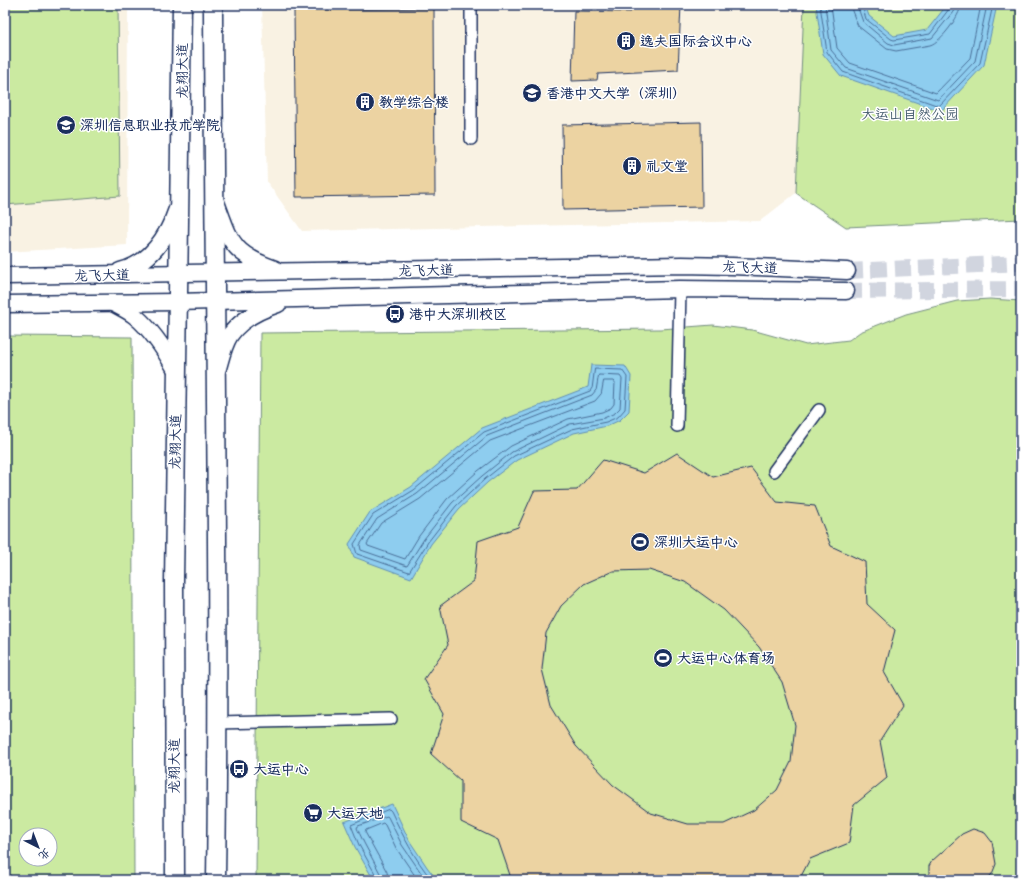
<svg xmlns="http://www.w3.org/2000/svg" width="1026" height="885" viewBox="0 0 1026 885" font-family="Kalam,'LXGW WenKai TC',sans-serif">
<rect width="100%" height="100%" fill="#fff"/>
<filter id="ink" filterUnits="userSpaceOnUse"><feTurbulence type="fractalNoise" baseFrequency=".025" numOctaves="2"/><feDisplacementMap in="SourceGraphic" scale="8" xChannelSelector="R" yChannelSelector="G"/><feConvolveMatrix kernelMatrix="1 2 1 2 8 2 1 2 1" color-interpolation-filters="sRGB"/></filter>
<g filter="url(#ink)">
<!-- built -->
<g fill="#f9f2e3">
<polygon points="5,5 128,5 127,245 5,252"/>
<polygon points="262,5 804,5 796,193 760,221 302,231 267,182"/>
</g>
<!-- green -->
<g fill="#cbeaa1" stroke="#738c80" fill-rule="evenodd">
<polygon points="5,5 118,5 120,196 5,205"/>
<polygon points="804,5 1021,5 1021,219 846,227 796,193"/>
<polygon points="990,299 1021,301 1021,880 256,880 260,333 661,329 713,325 752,330 806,345 849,340 860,332 906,314 957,301"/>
<path d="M 5,336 L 132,337 L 134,880 L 5,880 ZM 26,835 L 50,835 L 50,859 L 26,859 Z"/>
</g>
<!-- water -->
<g fill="#8ecdef" stroke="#608eb5">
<polygon points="816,5 865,5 869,16 894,36 927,30 947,5 997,5 984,65 941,111 841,76 823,54"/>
<polygon points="591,365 625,366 631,376 629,411 620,420 607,426 574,433 517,460 488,482 459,509 431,544 411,578 354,557 349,544 370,512 411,487 482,428 588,387"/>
<polygon points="392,804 409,840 427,867 437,880 374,880 372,877 355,847 344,822"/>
</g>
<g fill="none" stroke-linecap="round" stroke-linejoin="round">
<!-- shore -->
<g stroke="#496e98" stroke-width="1">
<polyline points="820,5 827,52 843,72 939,106 980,63 993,5"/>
<polyline points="825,5 831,50 846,68 938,100 975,61 987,5"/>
<polyline points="831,5 837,48 850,63 936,93 970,58 981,5"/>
<path d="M 851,5 L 852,11 L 858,26 L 887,49 L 896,51 L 930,45 C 941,42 960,16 961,5"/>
<polyline points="857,5 863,22 888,43 894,45 932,38 953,12 955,5"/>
<polyline points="862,5 866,19 891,39 894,40 930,34 949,9 950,5"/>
<polygon points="595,369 622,370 627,377 625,409 618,417 606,422 572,429 514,456 485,479 456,506 428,542 409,572 357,554 354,544 373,515 414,490 484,432 590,391 592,388"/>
<polygon points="599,375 620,376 622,379 620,408 615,413 604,418 570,424 512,452 482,476 452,503 424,539 407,566 361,550 360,545 377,519 417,494 487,436 592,395 596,390"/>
<polygon points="604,381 614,381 615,382 614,404 611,408 602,412 568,419 511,446 478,471 447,499 419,536 405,559 368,546 367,544 381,523 420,499 490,441 595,401 601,394"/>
<path d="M 377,880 L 377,877 L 359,845 L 351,825 L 389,809 L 391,811 C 403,836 414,858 432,880"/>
<polyline points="382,880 381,875 364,843 357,828 358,826 387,816 388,817 402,845 426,880"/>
<polyline points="388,880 387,872 365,832 366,830 383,823 385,825 396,848 418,880"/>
</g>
</g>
<!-- building -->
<g fill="#ecd3a2" stroke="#1b2f5e" fill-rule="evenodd">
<polygon points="631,5 681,5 678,70 598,74 597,80 572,81 574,11 631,12"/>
<polygon points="434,8 435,195 296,197 294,10"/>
<polygon points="701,122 702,207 563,210 562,125"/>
<path d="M 677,453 L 713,477 L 751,468 L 777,502 L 815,506 L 831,546 L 865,562 L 867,604 L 895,630 L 884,672 L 903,705 L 880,741 L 887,778 L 854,805 L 849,843 L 810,859 L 799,880 L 524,880 L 511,878 L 498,840 L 461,822 L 461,781 L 431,754 L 444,714 L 424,679 L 448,645 L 440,606 L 474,581 L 478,541 L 518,527 L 534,491 L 577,490 L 603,460 L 644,473 ZM 649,570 L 685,582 L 724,610 L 759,647 L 782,682 L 795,725 L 791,762 L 777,790 L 754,810 L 724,824 L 688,824 L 651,813 L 613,785 L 576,746 L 551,705 L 542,669 L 546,633 L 561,606 L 584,584 L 613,571 Z"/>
<polygon points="973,829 985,833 992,842 996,864 992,874 986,880 929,880 929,866 932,861 962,834"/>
</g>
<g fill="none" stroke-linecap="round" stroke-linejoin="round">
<!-- secondary-tunnel -->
<g stroke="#d1d5df" stroke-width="16" stroke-dasharray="16 8" stroke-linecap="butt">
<polyline points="847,271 1021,263"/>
<polyline points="846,291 1021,289"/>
</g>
<defs>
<g id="street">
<polyline points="471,5 471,139"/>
<polyline points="677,426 680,289"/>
<polyline points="774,471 819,410"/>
<polyline points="217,723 391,719"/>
</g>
<g id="secondary">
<path d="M 216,202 C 231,243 232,254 275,269"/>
<path d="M 120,271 C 150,264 168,236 177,209"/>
<polyline points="5,276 682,265 732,266 847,271"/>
<path d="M 113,303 C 120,307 129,311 135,316 C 153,331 165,350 176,370"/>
<polyline points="5,304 177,302 680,289 846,291"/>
<path d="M 218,368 C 221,357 224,344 230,335 C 241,319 260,310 278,304"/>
</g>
<g id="primary">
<path d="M 213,5 C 214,297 220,588 216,880"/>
<polyline points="175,880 174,582 182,5"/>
</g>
</defs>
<!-- street casing -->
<use href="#street" stroke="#1b2f5e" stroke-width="14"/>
<!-- secondary casing -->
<use href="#secondary" stroke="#1b2f5e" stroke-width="19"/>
<!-- primary casing -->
<use href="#primary" stroke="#1b2f5e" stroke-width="21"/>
<!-- street -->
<use href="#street" stroke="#fff" stroke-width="11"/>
<!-- secondary -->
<use href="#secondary" stroke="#fff" stroke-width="16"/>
<!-- primary -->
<use href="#primary" stroke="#fff" stroke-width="18"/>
</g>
</g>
<!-- icons -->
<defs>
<symbol id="building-disc" viewBox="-11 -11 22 22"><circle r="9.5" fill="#1b2f5e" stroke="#fff"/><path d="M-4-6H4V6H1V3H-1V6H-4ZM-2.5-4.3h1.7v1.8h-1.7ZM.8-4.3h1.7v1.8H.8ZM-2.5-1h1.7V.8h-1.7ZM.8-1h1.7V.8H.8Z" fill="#fff"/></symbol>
<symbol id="university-disc" viewBox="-11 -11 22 22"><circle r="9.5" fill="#1b2f5e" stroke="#fff"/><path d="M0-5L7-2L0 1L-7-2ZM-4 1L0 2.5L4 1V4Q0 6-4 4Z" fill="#fff"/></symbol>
<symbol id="bus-disc" viewBox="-11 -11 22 22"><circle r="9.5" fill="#1b2f5e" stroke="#fff"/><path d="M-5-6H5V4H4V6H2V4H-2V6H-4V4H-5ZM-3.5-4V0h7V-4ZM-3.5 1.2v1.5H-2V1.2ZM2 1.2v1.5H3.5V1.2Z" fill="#fff"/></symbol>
<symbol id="stadium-disc" viewBox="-11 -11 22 22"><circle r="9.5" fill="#1b2f5e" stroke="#fff"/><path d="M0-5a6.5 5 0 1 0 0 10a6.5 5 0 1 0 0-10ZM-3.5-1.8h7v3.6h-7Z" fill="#fff"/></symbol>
<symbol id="supermarket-disc" viewBox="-11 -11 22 22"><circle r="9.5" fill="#1b2f5e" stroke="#fff"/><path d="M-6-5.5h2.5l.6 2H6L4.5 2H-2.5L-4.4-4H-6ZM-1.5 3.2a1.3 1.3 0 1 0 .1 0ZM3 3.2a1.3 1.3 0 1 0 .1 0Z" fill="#fff"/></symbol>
</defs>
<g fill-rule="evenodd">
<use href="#building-disc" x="615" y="30" width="22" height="22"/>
<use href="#university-disc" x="521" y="82" width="22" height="22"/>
<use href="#building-disc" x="354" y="91" width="22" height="22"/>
<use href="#university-disc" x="55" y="114" width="22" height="22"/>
<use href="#building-disc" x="621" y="155" width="22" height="22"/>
<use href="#bus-disc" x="384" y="303" width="22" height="22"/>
<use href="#stadium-disc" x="629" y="531" width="22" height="22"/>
<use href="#stadium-disc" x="652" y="647" width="22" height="22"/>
<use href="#bus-disc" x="228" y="758" width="22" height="22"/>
<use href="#supermarket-disc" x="302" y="802" width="22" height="22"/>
</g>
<g text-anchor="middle" stroke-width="3" stroke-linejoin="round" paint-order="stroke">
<!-- poi labels -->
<g font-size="14" font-weight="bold" fill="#1b2f5e" stroke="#fff" text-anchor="start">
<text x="640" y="46">逸夫国际会议中心</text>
<text x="546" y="98">香港中文大学（深圳）</text>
<text x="379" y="107">教学综合楼</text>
<text x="80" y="130">深圳信息职业技术学院</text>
<text x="646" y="171">礼文堂</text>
<text x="409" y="319">港中大深圳校区</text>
<text x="654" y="547">深圳大运中心</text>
<text x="677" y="663">大运中心体育场</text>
<text x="253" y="774">大运中心</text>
<text x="327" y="818">大运天地</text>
</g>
<!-- street labels -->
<g font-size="14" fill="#1b2f5e" stroke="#fff">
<text transform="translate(182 71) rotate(-90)" y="5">龙翔大道</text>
<text transform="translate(750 267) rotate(2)" y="5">龙飞大道</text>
<text transform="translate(426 270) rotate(-1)" y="5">龙飞大道</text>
<text transform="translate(102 275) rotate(-1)" y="5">龙飞大道</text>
<text transform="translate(175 442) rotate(-89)" y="5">龙翔大道</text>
<text transform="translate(174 766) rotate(-90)" y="5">龙翔大道</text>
</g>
<!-- park labels -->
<g font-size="14" fill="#475e6f" stroke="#fff">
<text x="910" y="119">大运山自然公园</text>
</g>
</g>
<!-- margin -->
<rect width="1026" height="885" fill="none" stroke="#fff" stroke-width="20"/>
<rect x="10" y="10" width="1006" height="865" fill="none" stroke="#1b2f5e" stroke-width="1.5" filter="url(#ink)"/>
<!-- north arrow -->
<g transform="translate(38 847) rotate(138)"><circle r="19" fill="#ffffff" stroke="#a4acbf"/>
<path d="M0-3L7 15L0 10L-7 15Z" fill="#1b2f5e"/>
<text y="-6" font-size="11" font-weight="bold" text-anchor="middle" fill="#1b2f5e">北</text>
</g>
</svg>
